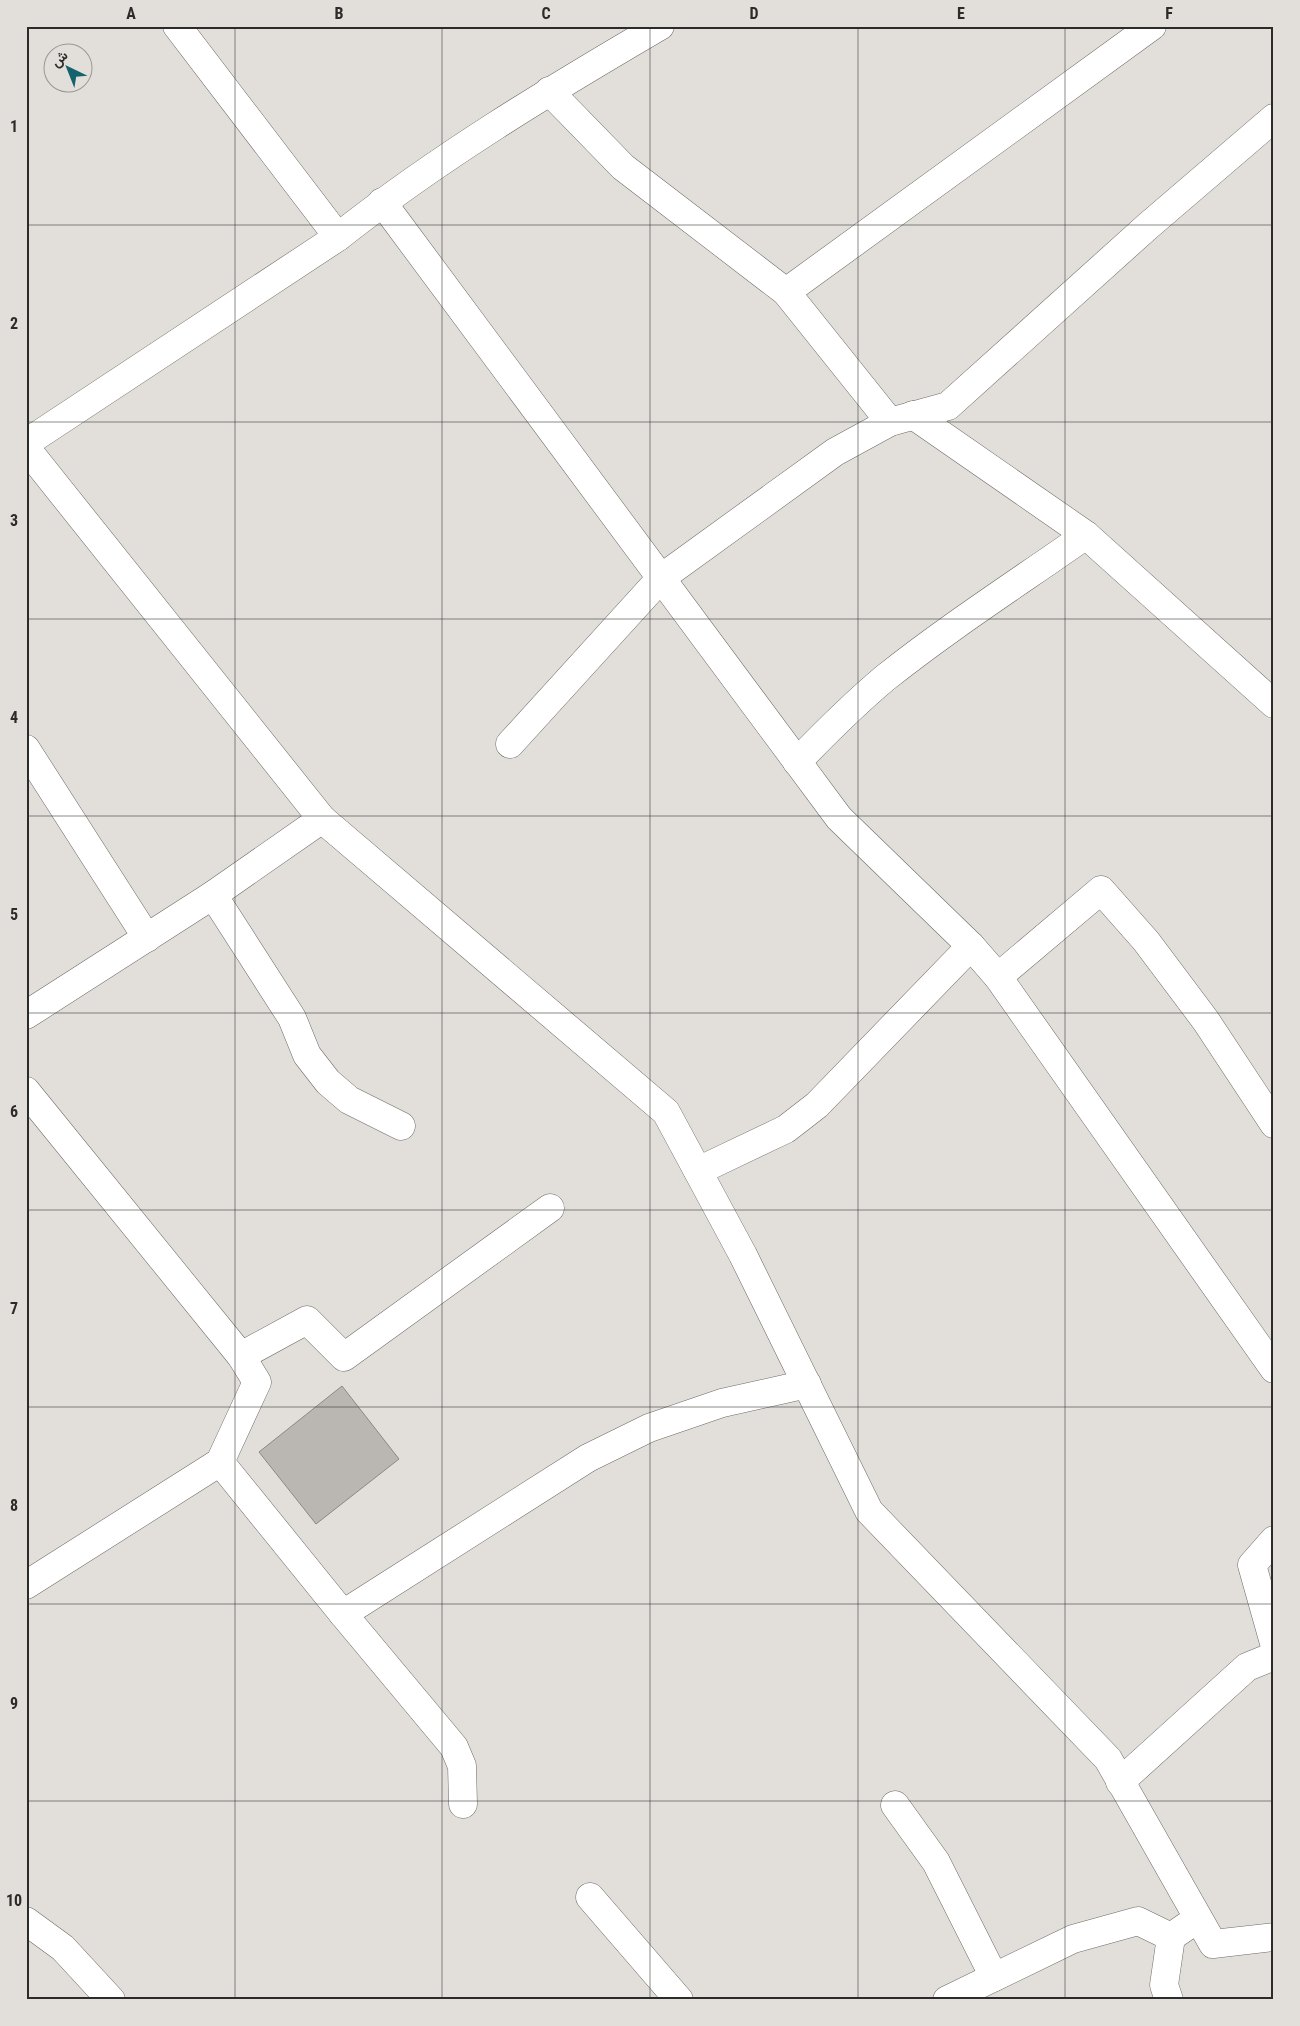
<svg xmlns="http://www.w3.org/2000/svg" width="1300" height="2026" viewBox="0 0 1300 2026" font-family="'Roboto Condensed',Vazirmatn,sans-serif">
<rect width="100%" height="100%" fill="#e2dfdb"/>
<!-- building -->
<polygon fill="#bab7b3" stroke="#8c8885" points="342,1386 399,1459 316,1524 259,1452"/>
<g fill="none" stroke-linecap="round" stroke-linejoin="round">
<defs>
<g id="minor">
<polyline points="177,26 338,237"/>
<polyline points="549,91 623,167 786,292 890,422"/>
<polyline points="382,202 839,818 971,946 998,977 1274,1369"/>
<polyline points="786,292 1152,26"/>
<polyline points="913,415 1086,535 1274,704"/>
<path d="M 26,443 L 338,237 C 439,157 549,91 660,26"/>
<polyline points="26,448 322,819 666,1112 743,1255 869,1511 1108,1759 1213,1944 1274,1937"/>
<polyline points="510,744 661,578 835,452 890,422 948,406 1148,226 1274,118"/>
<polyline points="26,749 147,938"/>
<path d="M 797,762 C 825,733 854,704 885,678 C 949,627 1019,582 1086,535"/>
<polyline points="213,895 292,1018 307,1055 328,1082 349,1100 401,1126"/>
<polyline points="998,977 1101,890 1146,941 1206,1021 1274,1124"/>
<polyline points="26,1015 213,895 322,819"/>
<polyline points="26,1091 241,1356 257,1382 220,1462 26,1585"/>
<polyline points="698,1171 786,1129 817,1105 971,946"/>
<polyline points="241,1356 307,1320 344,1357 550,1208"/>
<polyline points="220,1462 343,1614 454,1747 462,1766 463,1804"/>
<polyline points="1274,1540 1252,1565 1274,1643"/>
<polyline points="343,1614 588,1458 649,1428 722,1403 807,1384"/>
<polyline points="1120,1782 1247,1667 1274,1656"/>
<polyline points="895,1805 936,1862 994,1977"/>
<polyline points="590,1897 679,2000"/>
<polyline points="26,1921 63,1948 111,2000"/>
<polyline points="947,2000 1073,1939 1138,1921 1171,1937"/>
<polyline points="1169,2000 1164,1985 1171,1937 1187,1926"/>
</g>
</defs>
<!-- minor casing -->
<use href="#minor" stroke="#6e6b67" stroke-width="29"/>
<!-- minor -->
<use href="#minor" stroke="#fff" stroke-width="28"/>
</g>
<!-- grid -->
<path fill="none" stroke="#2d2b2a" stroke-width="1" stroke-opacity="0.55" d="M 235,26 L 235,2000M 442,26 L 442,2000M 650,26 L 650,2000M 858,26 L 858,2000M 1065,26 L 1065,2000M 26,225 L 1274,225M 26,422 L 1274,422M 26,619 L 1274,619M 26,816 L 1274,816M 26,1013 L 1274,1013M 26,1210 L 1274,1210M 26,1407 L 1274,1407M 26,1604 L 1274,1604M 26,1801 L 1274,1801"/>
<!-- border -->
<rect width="1300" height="2026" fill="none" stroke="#e2dfdb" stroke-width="55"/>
<!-- north arrow -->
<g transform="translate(68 68) rotate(317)"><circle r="24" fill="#e2dfdb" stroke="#9a9794"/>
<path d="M0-4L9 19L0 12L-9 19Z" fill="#14626b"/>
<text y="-8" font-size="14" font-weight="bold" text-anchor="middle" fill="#2d2b2a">ش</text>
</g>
<rect x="28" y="28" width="1244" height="1970" fill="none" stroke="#2d2b2a" stroke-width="2"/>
<g font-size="16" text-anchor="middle" font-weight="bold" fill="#2d2b2a">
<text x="131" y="19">A</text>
<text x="339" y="19">B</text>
<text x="546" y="19">C</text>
<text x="754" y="19">D</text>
<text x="961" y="19">E</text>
<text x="1169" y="19">F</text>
<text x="14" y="132">1</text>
<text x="14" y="329">2</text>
<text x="14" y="526">3</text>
<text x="14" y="723">4</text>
<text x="14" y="920">5</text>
<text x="14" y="1117">6</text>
<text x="14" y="1314">7</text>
<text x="14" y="1511">8</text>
<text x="14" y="1709">9</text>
<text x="14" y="1906">10</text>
</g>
</svg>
